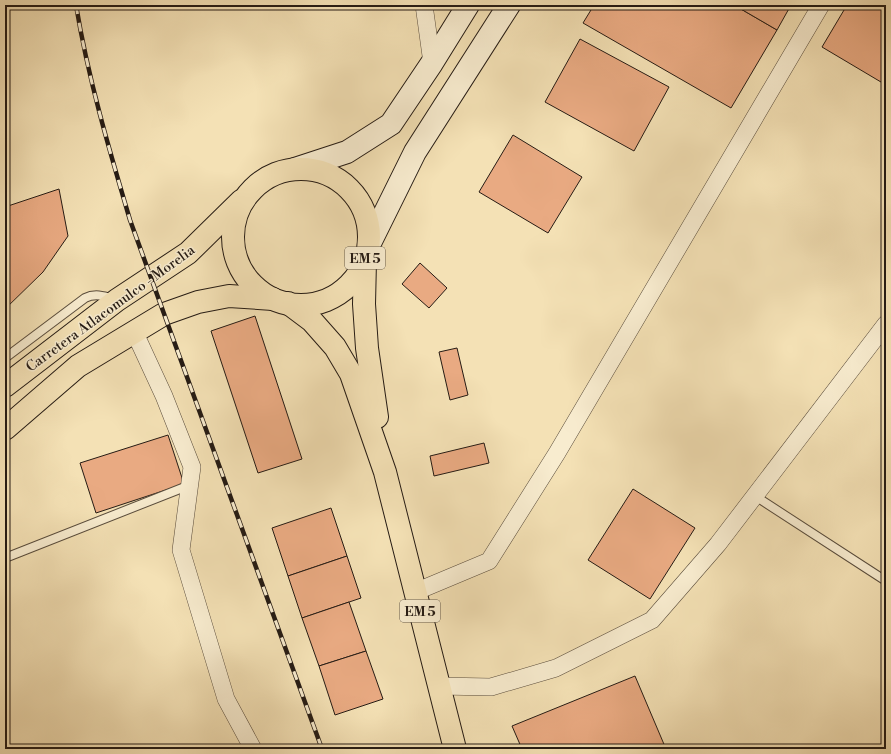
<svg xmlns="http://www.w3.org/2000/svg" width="891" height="754" viewBox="0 0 891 754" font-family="'Libre Bodoni',serif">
<rect width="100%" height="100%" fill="#f4e1b5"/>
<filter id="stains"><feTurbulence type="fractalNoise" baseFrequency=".005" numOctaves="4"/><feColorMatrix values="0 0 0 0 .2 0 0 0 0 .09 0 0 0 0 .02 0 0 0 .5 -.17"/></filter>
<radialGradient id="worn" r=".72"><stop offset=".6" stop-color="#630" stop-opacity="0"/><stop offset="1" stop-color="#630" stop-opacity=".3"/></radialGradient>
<!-- building -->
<g fill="#e9aa82" stroke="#251b14">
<polygon points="594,5 672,5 679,9 681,5 734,5 777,30 731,108 583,23"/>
<polygon points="734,5 791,5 777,30"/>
<polygon points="847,5 886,5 886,85 822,47"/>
<polygon points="580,39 669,87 634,151 545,102"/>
<polygon points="513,135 582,177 548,233 479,192"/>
<polygon points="59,189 68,236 43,272 5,309 5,207"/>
<polygon points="420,263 447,288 429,308 402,284"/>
<polygon points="255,316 302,459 258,473 211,331"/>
<polygon points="457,348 468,395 450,400 439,352"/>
<polygon points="168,435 184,484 96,513 80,463"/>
<polygon points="484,443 489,463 434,476 430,456"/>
<polygon points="633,489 695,528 650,599 588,560"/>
<polygon points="331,508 347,556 288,576 272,528"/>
<polygon points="347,556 361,598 302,618 288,576"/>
<polygon points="349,602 366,651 319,666 302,618"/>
<polygon points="366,651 383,699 335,715 319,666"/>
<polygon points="635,676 666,749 522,749 512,726"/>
</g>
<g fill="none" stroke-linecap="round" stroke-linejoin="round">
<defs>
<g id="lane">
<path d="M 5,358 L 85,298 C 95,293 104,296 114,299"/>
<polyline points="755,496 886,581"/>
<polyline points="5,558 190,485"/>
</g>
<g id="street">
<polyline points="424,5 432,63"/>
<polyline points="134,331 164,396 192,467 181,550 226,699 253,749"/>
<polyline points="415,592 489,561 557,453 821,5"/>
<polyline points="439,686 491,687 556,668 652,620 718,544 886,324"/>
</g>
<g id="secondary">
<polyline points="295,169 347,152 391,124 432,63 468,5"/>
<polyline points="369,245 415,152 509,5"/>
</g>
<g id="primary">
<circle cx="301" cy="237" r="68"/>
<polyline points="365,261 364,304 367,348 377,417"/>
<polyline points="288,303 312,321 335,347 351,374 385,472 455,749"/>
<polyline points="5,386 117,300 188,253 241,201"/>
<polyline points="5,429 78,366 164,314 198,302 229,296 273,299"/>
</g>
</defs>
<!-- lane casing -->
<use href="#lane" stroke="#594c3c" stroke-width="10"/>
<!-- street casing -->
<use href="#street" stroke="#594c3c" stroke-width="18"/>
<!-- secondary casing -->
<use href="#secondary" stroke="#251b14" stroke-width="24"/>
<!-- primary casing -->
<use href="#primary" stroke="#251b14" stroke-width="24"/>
<!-- lane -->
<use href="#lane" stroke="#f8eccf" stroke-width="8"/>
<!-- street -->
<use href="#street" stroke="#f8eccf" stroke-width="17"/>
<!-- secondary -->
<use href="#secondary" stroke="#f8eccf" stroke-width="22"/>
<!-- primary -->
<use href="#primary" stroke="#f4e1b5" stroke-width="22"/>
<defs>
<path id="rail" d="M 76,5 C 88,78 109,149 130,220 L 322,749"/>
</defs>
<!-- rail casing -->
<use href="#rail" stroke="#251b14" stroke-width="4.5"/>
<!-- rail -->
<use href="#rail" stroke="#f8eccf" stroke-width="3" stroke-dasharray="9" stroke-linecap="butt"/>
</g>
<g text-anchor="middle" stroke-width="3" stroke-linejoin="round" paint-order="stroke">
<!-- shield labels -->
<g fill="#f8eccf" stroke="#645a4c" stroke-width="1">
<rect x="345" y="247" width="40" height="22" rx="3"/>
<rect x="400" y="600" width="40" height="22" rx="3"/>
</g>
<g font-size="13" font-weight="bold" fill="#251b14">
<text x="365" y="263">EM 5</text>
<text x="420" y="616">EM 5</text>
</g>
<!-- street labels -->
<g font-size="14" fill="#251b14" stroke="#f8eccf">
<text transform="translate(110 308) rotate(-36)" y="5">Carretera Atlacomulco - Morelia</text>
</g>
</g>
<!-- margin -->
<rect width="891" height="754" fill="none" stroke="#f4e1b5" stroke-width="20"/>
<rect x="6" y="6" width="879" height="742" fill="none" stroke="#251b14" stroke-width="2"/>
<rect x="10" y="10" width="871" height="734" fill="none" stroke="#251b14"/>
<rect width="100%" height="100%" filter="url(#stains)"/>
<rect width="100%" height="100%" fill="url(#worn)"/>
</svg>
